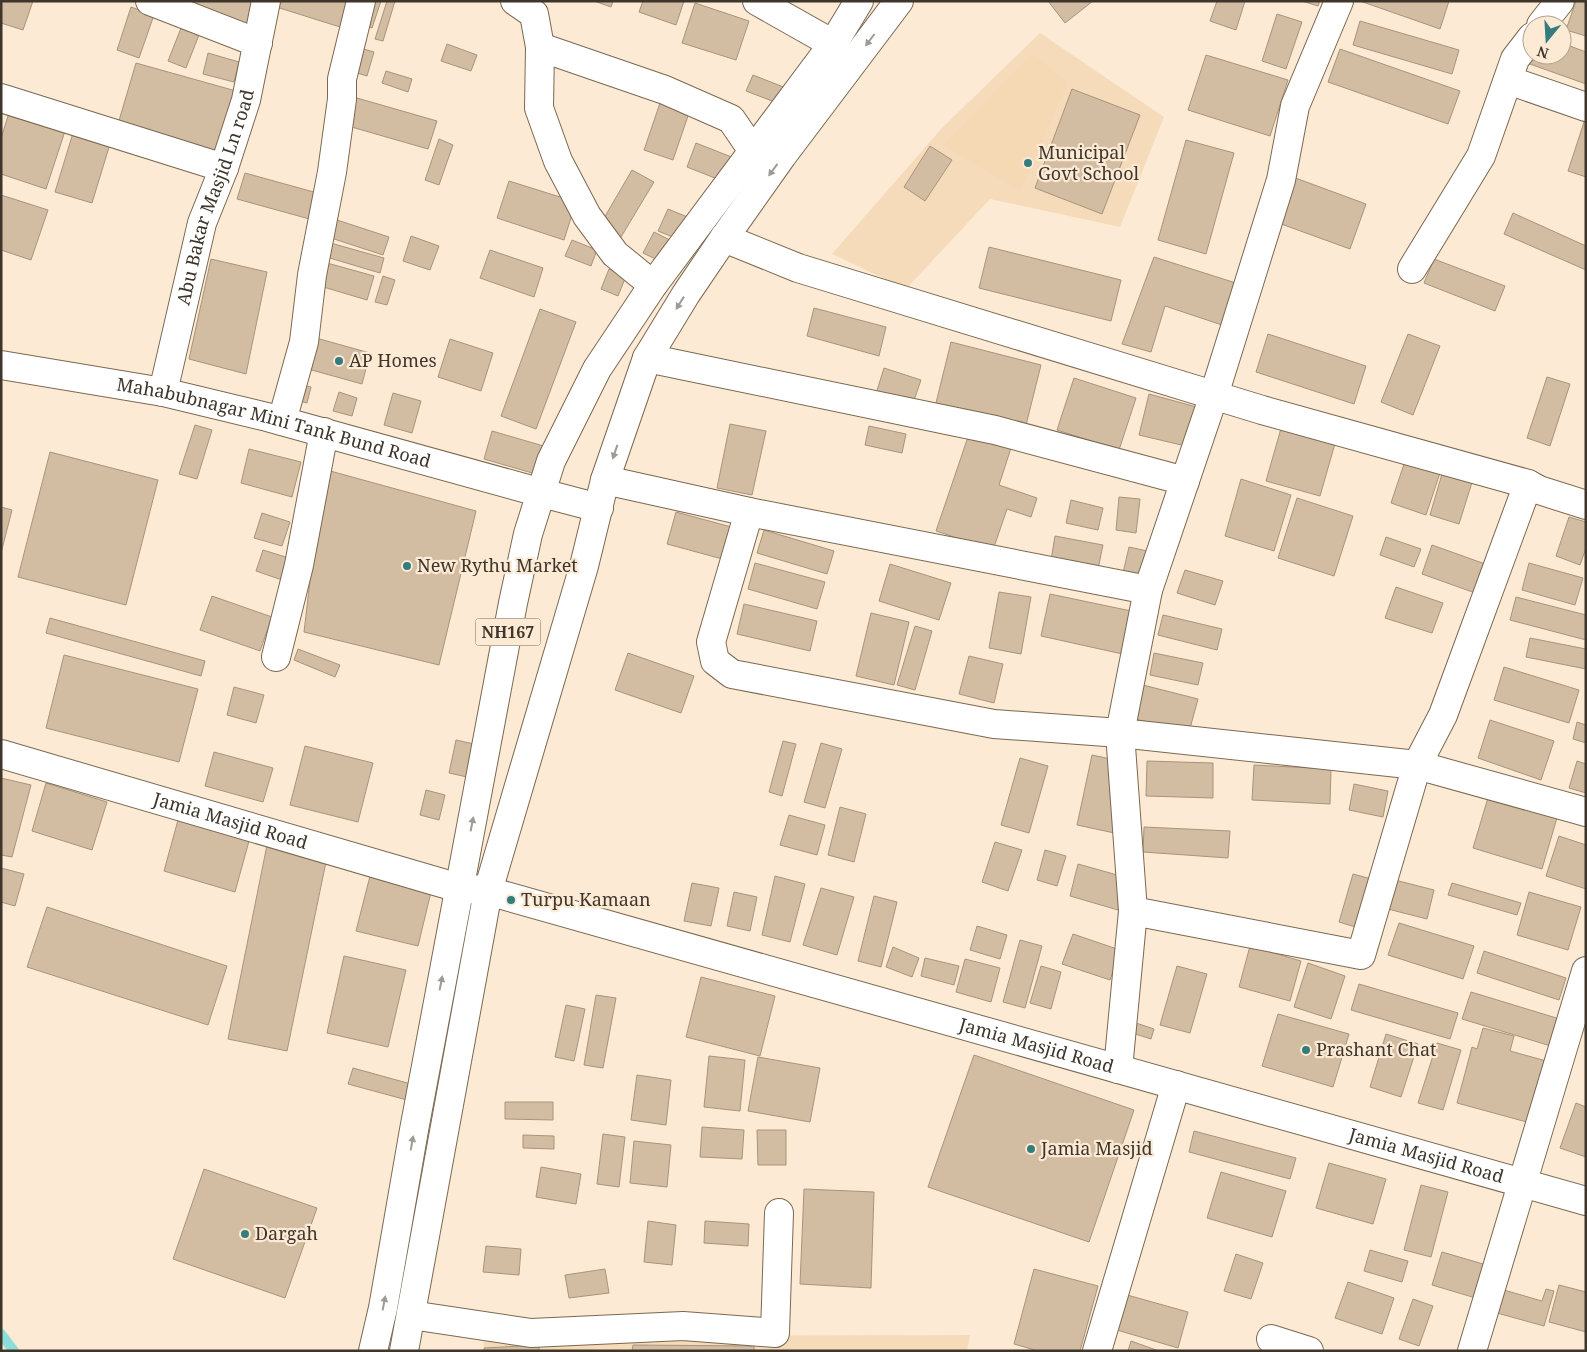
<svg xmlns="http://www.w3.org/2000/svg" width="1587" height="1352" viewBox="0 0 1587 1352" font-family="'Noto Serif',serif">
<rect width="100%" height="100%" fill="#fcead4"/>
<!-- built -->
<g fill="#f6dbba">
<polygon points="1040,33 1164,117 1120,227 990,199 906,289 832,254 942,128"/>
<polygon points="970,1335 967,1351 484,1351 483,1336"/>
</g>
<!-- green -->
<polygon fill="#f5d8b4" points="1032,54 1068,82 1020,191 943,145"/>
<g fill="none" stroke-linecap="round" stroke-linejoin="round">
<!-- stream -->
<polyline stroke="#8ddddb" stroke-width="10" points="1,1334 14,1351"/>
</g>
<!-- building -->
<g fill="#d2bca2" stroke="#a9947b">
<polygon points="1,1 33,1 23,30 1,23"/>
<polygon points="166,1 262,1 251,31"/>
<polygon points="271,1 348,1 340,27 270,5"/>
<polygon points="371,1 381,1 372,28 363,24"/>
<polygon points="387,1 395,1 383,41 375,39"/>
<polygon points="594,1 613,1 611,7"/>
<polygon points="643,1 684,1 676,25 639,12"/>
<polygon points="1048,1 1093,1 1065,23"/>
<polygon points="1217,1 1245,1 1236,30 1210,21"/>
<polygon points="1302,1 1320,1 1318,6"/>
<polygon points="1360,1 1449,1 1440,29"/>
<polygon points="1576,1 1586,2 1586,36 1566,30"/>
<polygon points="695,3 749,21 736,60 682,43"/>
<polygon points="131,7 154,15 139,58 117,50"/>
<polygon points="1277,14 1302,22 1286,69 1262,61"/>
<polygon points="1360,21 1459,50 1452,74 1353,45"/>
<polygon points="181,28 199,35 186,68 168,61"/>
<polygon points="1562,43 1586,52 1586,84 1527,63 1532,55 1562,55"/>
<polygon points="447,44 477,55 471,71 441,61"/>
<polygon points="353,46 374,52 367,76 347,70"/>
<polygon points="1340,49 1460,91 1448,124 1328,82"/>
<polygon points="208,53 239,62 234,82 203,74"/>
<polygon points="1206,55 1288,80 1270,136 1188,110"/>
<polygon points="136,63 236,91 219,152 118,124"/>
<polygon points="386,71 412,79 408,92 382,83"/>
<polygon points="753,75 791,90 785,106 746,91"/>
<polygon points="1072,89 1140,115 1102,214 1035,188"/>
<polygon points="357,98 437,121 428,149 348,126"/>
<polygon points="660,103 689,113 673,160 644,150"/>
<polygon points="10,110 66,128 46,189 1,174 1,138"/>
<polygon points="1586,116 1586,177 1568,171"/>
<polygon points="73,133 110,144 92,203 55,192"/>
<polygon points="439,139 453,145 439,185 425,180"/>
<polygon points="1186,140 1234,153 1206,254 1158,240"/>
<polygon points="696,143 734,158 725,182 687,167"/>
<polygon points="930,146 952,160 925,201 904,187"/>
<polygon points="632,170 654,182 621,237 600,225"/>
<polygon points="245,173 321,194 313,220 237,199"/>
<polygon points="1290,176 1366,204 1350,249 1273,221"/>
<polygon points="509,181 576,202 564,240 497,218"/>
<polygon points="1,195 48,210 31,260 1,250"/>
<polygon points="668,209 690,218 680,240 658,231"/>
<polygon points="1513,213 1586,246 1586,270 1504,234"/>
<polygon points="334,219 389,237 383,255 328,237"/>
<polygon points="654,232 676,243 666,264 643,253"/>
<polygon points="411,236 439,246 430,270 403,261"/>
<polygon points="572,240 597,250 591,266 565,256"/>
<polygon points="327,242 384,258 380,273 323,256"/>
<polygon points="989,247 1121,280 1111,321 979,288"/>
<polygon points="490,250 543,268 534,297 480,278"/>
<polygon points="1154,257 1239,284 1225,326 1165,306 1151,352 1122,344"/>
<polygon points="211,259 267,272 246,374 189,359"/>
<polygon points="1434,259 1505,286 1495,311 1424,283"/>
<polygon points="327,263 374,276 367,300 320,286"/>
<polygon points="609,269 626,276 618,296 601,289"/>
<polygon points="383,276 395,280 387,305 375,302"/>
<polygon points="814,308 886,327 879,356 807,336"/>
<polygon points="540,309 576,322 536,429 501,416"/>
<polygon points="1268,334 1366,366 1354,404 1256,372"/>
<polygon points="1408,334 1440,346 1413,415 1381,402"/>
<polygon points="316,338 370,353 362,384 308,369"/>
<polygon points="450,339 493,353 481,391 438,377"/>
<polygon points="951,342 1041,365 1026,425 936,403"/>
<polygon points="884,368 921,380 911,409 875,397"/>
<polygon points="1547,377 1570,384 1550,446 1527,438"/>
<polygon points="1074,378 1136,398 1119,450 1057,430"/>
<polygon points="299,384 311,387 307,403 295,400"/>
<polygon points="339,392 357,398 352,416 333,411"/>
<polygon points="393,393 421,401 412,433 384,425"/>
<polygon points="1149,394 1204,409 1194,448 1139,435"/>
<polygon points="730,424 766,431 752,495 717,488"/>
<polygon points="195,425 212,430 197,479 179,474"/>
<polygon points="1282,425 1336,440 1320,496 1266,481"/>
<polygon points="869,426 906,434 902,453 865,445"/>
<polygon points="492,431 547,447 539,475 484,459"/>
<polygon points="970,431 1012,445 999,485 1037,498 1031,517 1007,509 993,550 936,531"/>
<polygon points="249,449 301,462 292,497 241,483"/>
<polygon points="50,452 158,480 126,605 18,577"/>
<polygon points="1407,455 1442,467 1426,515 1391,503"/>
<polygon points="1444,467 1474,476 1459,524 1430,515"/>
<polygon points="323,469 476,511 439,665 304,632"/>
<polygon points="1241,479 1291,495 1274,551 1225,536"/>
<polygon points="1119,497 1140,499 1136,533 1116,530"/>
<polygon points="1297,498 1353,516 1334,576 1278,558"/>
<polygon points="1071,500 1103,508 1098,530 1066,523"/>
<polygon points="1,507 12,510 1,553"/>
<polygon points="676,512 735,528 726,560 667,544"/>
<polygon points="262,513 290,522 282,546 254,538"/>
<polygon points="1569,517 1586,522 1586,548 1580,565 1556,556"/>
<polygon points="764,530 834,551 827,574 757,553"/>
<polygon points="1055,536 1103,545 1098,569 1051,560"/>
<polygon points="1386,537 1421,549 1414,567 1380,555"/>
<polygon points="1432,545 1488,565 1478,594 1422,574"/>
<polygon points="1129,547 1152,552 1146,578 1123,573"/>
<polygon points="263,550 292,559 285,581 256,571"/>
<polygon points="755,563 825,582 817,609 748,589"/>
<polygon points="1529,563 1583,578 1575,605 1522,590"/>
<polygon points="890,564 951,583 939,620 879,601"/>
<polygon points="1185,570 1223,581 1215,605 1177,593"/>
<polygon points="1396,587 1443,603 1432,633 1385,618"/>
<polygon points="999,592 1031,597 1021,654 989,648"/>
<polygon points="1050,594 1136,612 1127,655 1041,636"/>
<polygon points="212,596 272,617 260,651 200,630"/>
<polygon points="1516,597 1586,615 1586,640 1510,620"/>
<polygon points="744,604 817,621 810,651 737,634"/>
<polygon points="871,613 909,622 894,685 856,676"/>
<polygon points="1163,615 1222,629 1217,650 1158,635"/>
<polygon points="50,618 205,661 201,676 46,633"/>
<polygon points="915,626 932,631 915,690 897,685"/>
<polygon points="1530,638 1586,649 1586,669 1526,657"/>
<polygon points="298,649 340,665 335,677 294,660"/>
<polygon points="628,653 694,676 681,713 615,690"/>
<polygon points="1154,653 1203,663 1198,685 1150,675"/>
<polygon points="64,655 198,689 179,762 46,728"/>
<polygon points="969,656 1003,664 994,703 959,694"/>
<polygon points="1504,667 1579,690 1569,723 1494,700"/>
<polygon points="1143,685 1198,699 1189,732 1135,719"/>
<polygon points="234,687 264,695 256,723 227,715"/>
<polygon points="1490,720 1554,741 1541,780 1478,758"/>
<polygon points="1577,722 1586,725 1586,743 1573,739"/>
<polygon points="456,740 474,744 467,777 449,773"/>
<polygon points="783,741 796,744 782,796 769,792"/>
<polygon points="821,743 842,749 825,808 804,802"/>
<polygon points="305,746 373,763 358,822 290,805"/>
<polygon points="214,752 273,768 263,802 205,786"/>
<polygon points="1092,755 1134,764 1119,834 1077,825"/>
<polygon points="1020,758 1048,766 1029,833 1001,825"/>
<polygon points="1147,761 1213,763 1213,798 1146,796"/>
<polygon points="1577,761 1586,764 1586,793 1569,788"/>
<polygon points="1254,765 1331,769 1330,804 1252,800"/>
<polygon points="1,778 31,785 12,857 1,855"/>
<polygon points="46,783 107,802 92,850 32,831"/>
<polygon points="1354,784 1388,791 1383,817 1349,810"/>
<polygon points="426,790 445,795 439,820 420,815"/>
<polygon points="1490,791 1559,811 1542,869 1473,848"/>
<polygon points="840,807 866,814 854,862 828,855"/>
<polygon points="181,809 252,830 235,892 164,871"/>
<polygon points="789,815 825,825 817,855 780,845"/>
<polygon points="1144,827 1230,831 1228,858 1143,852"/>
<polygon points="1559,836 1586,845 1586,889 1546,876"/>
<polygon points="995,842 1022,850 1008,891 982,882"/>
<polygon points="267,845 327,857 287,1051 228,1039"/>
<polygon points="1045,850 1066,856 1057,886 1037,880"/>
<polygon points="1078,864 1128,878 1118,910 1070,896"/>
<polygon points="1,868 24,874 15,906 1,902"/>
<polygon points="1353,874 1375,880 1362,929 1339,922"/>
<polygon points="370,876 431,892 418,946 356,931"/>
<polygon points="775,876 805,884 790,942 762,935"/>
<polygon points="1387,878 1434,890 1427,919 1380,907"/>
<polygon points="692,883 719,888 711,926 684,921"/>
<polygon points="1452,883 1521,903 1517,915 1448,895"/>
<polygon points="821,888 854,897 837,955 803,945"/>
<polygon points="734,892 757,897 750,931 727,926"/>
<polygon points="1529,892 1581,907 1568,950 1517,935"/>
<polygon points="874,896 897,902 881,967 858,961"/>
<polygon points="47,907 227,966 208,1025 27,967"/>
<polygon points="1399,923 1474,946 1463,979 1388,955"/>
<polygon points="977,926 1007,935 1000,959 970,950"/>
<polygon points="1073,934 1120,950 1110,980 1062,964"/>
<polygon points="1020,940 1042,946 1025,1008 1003,1002"/>
<polygon points="1250,946 1301,961 1290,1001 1239,987"/>
<polygon points="893,947 919,958 912,977 886,967"/>
<polygon points="1484,951 1566,978 1559,1000 1477,973"/>
<polygon points="344,956 406,970 388,1047 327,1033"/>
<polygon points="925,958 959,966 954,985 921,976"/>
<polygon points="965,959 1000,968 991,1002 956,992"/>
<polygon points="1308,963 1345,976 1331,1019 1294,1007"/>
<polygon points="1041,966 1061,972 1051,1009 1030,1003"/>
<polygon points="1177,966 1207,974 1190,1033 1160,1025"/>
<polygon points="701,977 775,996 760,1056 686,1037"/>
<polygon points="1359,984 1458,1013 1450,1039 1351,1010"/>
<polygon points="1471,992 1563,1020 1554,1047 1462,1019"/>
<polygon points="596,995 616,998 603,1068 584,1065"/>
<polygon points="566,1005 585,1009 574,1061 555,1057"/>
<polygon points="1278,1014 1349,1034 1333,1087 1262,1066"/>
<polygon points="1133,1022 1154,1029 1151,1039 1129,1032"/>
<polygon points="1483,1028 1514,1036 1510,1051 1550,1062 1534,1124 1457,1103 1472,1047 1477,1049"/>
<polygon points="1386,1034 1418,1044 1401,1097 1370,1087"/>
<polygon points="1437,1043 1461,1050 1443,1110 1418,1103"/>
<polygon points="974,1055 1134,1110 1089,1242 928,1187"/>
<polygon points="709,1056 745,1060 740,1111 704,1107"/>
<polygon points="758,1057 820,1068 810,1122 748,1111"/>
<polygon points="353,1068 411,1084 407,1100 348,1084"/>
<polygon points="637,1075 671,1080 666,1125 631,1120"/>
<polygon points="505,1102 553,1102 553,1120 505,1119"/>
<polygon points="1576,1103 1586,1107 1586,1157 1560,1148"/>
<polygon points="702,1127 744,1130 742,1159 700,1157"/>
<polygon points="757,1130 786,1130 786,1165 758,1165"/>
<polygon points="1194,1131 1296,1158 1290,1179 1189,1152"/>
<polygon points="603,1134 625,1137 619,1187 597,1184"/>
<polygon points="523,1135 554,1136 554,1149 523,1148"/>
<polygon points="634,1141 671,1145 667,1187 630,1183"/>
<polygon points="1329,1163 1386,1179 1373,1224 1316,1208"/>
<polygon points="541,1167 581,1174 576,1204 536,1197"/>
<polygon points="204,1169 317,1208 285,1298 173,1259"/>
<polygon points="1221,1172 1286,1191 1272,1237 1207,1218"/>
<polygon points="1421,1185 1448,1192 1431,1257 1404,1250"/>
<polygon points="804,1189 874,1192 871,1288 800,1284"/>
<polygon points="648,1221 676,1225 672,1265 644,1262"/>
<polygon points="705,1221 749,1224 748,1246 704,1243"/>
<polygon points="486,1246 521,1249 519,1275 483,1272"/>
<polygon points="1370,1250 1408,1261 1402,1282 1364,1271"/>
<polygon points="1442,1252 1490,1266 1479,1299 1432,1285"/>
<polygon points="1236,1254 1263,1263 1251,1299 1224,1291"/>
<polygon points="605,1269 609,1293 569,1298 565,1275"/>
<polygon points="1034,1269 1098,1286 1080,1351 1038,1351 1014,1344"/>
<polygon points="1348,1282 1394,1298 1382,1334 1335,1318"/>
<polygon points="1559,1285 1586,1292 1586,1332 1549,1322"/>
<polygon points="1546,1289 1554,1291 1544,1326 1497,1313 1504,1290 1542,1301"/>
<polygon points="1120,1293 1188,1312 1178,1348 1110,1328"/>
<polygon points="1413,1299 1433,1306 1419,1346 1399,1339"/>
<polygon points="1131,1341 1159,1351 1128,1351"/>
<polygon points="539,1345 539,1351 484,1351 484,1348"/>
<polygon points="633,1345 754,1346 754,1351 632,1351"/>
</g>
<g fill="none" stroke-linecap="round" stroke-linejoin="round">
<defs>
<g id="street">
<polyline points="150,1 258,43"/>
<polyline points="515,1 534,14 540,47 539,108 558,161 587,216 615,254 653,285"/>
<polyline points="757,1 833,44"/>
<polyline points="1541,25 1560,1"/>
<polyline points="540,47 665,90 731,119 753,151"/>
<polyline points="1508,80 1586,107"/>
<polyline points="1,98 224,168"/>
<polyline points="724,238 798,268 1262,410 1528,484 1539,490 1586,505"/>
<polyline points="1412,269 1481,156 1515,59 1532,37"/>
<polyline points="647,358 995,430 1185,481"/>
<path id="s1" d="M 163,392 L 202,223 L 224,168 L 246,100 L 266,1"/>
<polyline points="282,421 304,342 312,275 332,172 342,99 342,79 361,1"/>
<polyline points="605,480 749,512 711,642 715,661 732,674 994,724 1120,733 1417,765 1586,812"/>
<polyline points="749,512 1148,590"/>
<polyline points="276,657 299,565 324,432"/>
<path id="s2" d="M 1,754 L 459,888 L 483,890"/>
<polyline points="1133,911 1120,733 1148,590 1214,395 1281,180 1295,106 1339,1"/>
<polyline points="1118,1069 1133,911 1361,955 1417,765 1443,715 1528,484"/>
<polyline points="411,1315 531,1333 683,1326 775,1333 779,1213"/>
<polyline points="1271,1339 1309,1351"/>
<polyline points="1097,1351 1176,1085"/>
</g>
<g id="secondary">
<path id="s3" d="M 1,365 L 163,392 L 267,417 L 542,493"/>
<path id="s4" d="M 488,891 L 1586,1201"/>
<polyline points="1472,1351 1586,971"/>
</g>
<g id="highway">
<polyline points="542,493 599,508"/>
<polyline points="373,1351 383,1308 414,1130 513,603 528,534 551,461 597,369 653,285 833,44 859,1"/>
<polyline points="404,1351 488,891 584,566 605,480 647,358 686,294 724,238 782,156 899,1"/>
</g>
</defs>
<!-- street casing -->
<use href="#street" stroke="#7b6850" stroke-width="30"/>
<!-- secondary casing -->
<use href="#secondary" stroke="#7b6850" stroke-width="30"/>
<!-- highway casing -->
<use href="#highway" stroke="#7b6850" stroke-width="30"/>
<!-- street -->
<use href="#street" stroke="#fff" stroke-width="28"/>
<!-- secondary -->
<use href="#secondary" stroke="#fff" stroke-width="28"/>
<!-- highway -->
<use href="#highway" stroke="#fff" stroke-width="28"/>
</g>
<!-- one-way arrows -->
<defs><path id="oneway-solid" d="M-6-.8H1V-3.2L6.5 0L1 3.2V.8H-6Z" transform="scale(1.25)"/></defs>
<g fill="#9e9a95">
<use href="#oneway-solid" transform="translate(870 40) rotate(127)"/>
<use href="#oneway-solid" transform="translate(773 170) rotate(126)"/>
<use href="#oneway-solid" transform="translate(680 303) rotate(122)"/>
<use href="#oneway-solid" transform="translate(615 452) rotate(109)"/>
<use href="#oneway-solid" transform="translate(472 824) rotate(-79)"/>
<use href="#oneway-solid" transform="translate(441 983) rotate(-79)"/>
<use href="#oneway-solid" transform="translate(412 1143) rotate(-80)"/>
<use href="#oneway-solid" transform="translate(384 1303) rotate(-79)"/>
</g>
<!-- markers -->
<g fill="#347d7c" stroke="#fcead4" stroke-width="2">
<circle cx="1028" cy="163" r="5"/>
<circle cx="339" cy="361" r="5"/>
<circle cx="407" cy="566" r="5"/>
<circle cx="511" cy="900" r="5"/>
<circle cx="1306" cy="1050" r="5"/>
<circle cx="1031" cy="1149" r="5"/>
<circle cx="245" cy="1234" r="5"/>
</g>
<g text-anchor="middle" stroke-width="4.5" stroke-linejoin="round" paint-order="stroke">
<!-- shield labels -->
<rect fill="#fcead4" stroke="#776b5e" stroke-width="1" x="475.5" y="618.5" width="65" height="27" rx="4"/>
<g font-size="16" font-weight="bold" fill="#3e352b">
<text x="508" y="638">NH167</text>
</g>
<!-- poi labels -->
<g font-size="18" fill="#3e352b" stroke="#fcead4" text-anchor="start">
<text x="1038" y="159">Municipal<tspan x="1038" dy="21">Govt School</tspan></text>
<text x="349" y="367">AP Homes</text>
<text x="417" y="572">New Rythu Market</text>
<text x="521" y="906">Turpu Kamaan</text>
<text x="1316" y="1056">Prashant Chat</text>
<text x="1041" y="1155">Jamia Masjid</text>
<text x="255" y="1240">Dargah</text>
</g>
<!-- street labels -->
<g font-size="18" fill="#3e352b" stroke="#fcead4">
<text dy="6" stroke="none"><textPath href="#s1" startOffset="202">Abu Bakar Masjid Ln road</textPath></text>
<text dy="6" stroke="none"><textPath href="#s3" startOffset="279">Mahabubnagar Mini Tank Bund Road</textPath></text>
<text dy="6" stroke="none"><textPath href="#s2" startOffset="239">Jamia Masjid Road</textPath></text>
<text dy="6" stroke="none"><textPath href="#s4" startOffset="570">Jamia Masjid Road</textPath></text>
<text dy="6" stroke="none"><textPath href="#s4" startOffset="975">Jamia Masjid Road</textPath></text>
</g>
</g>
<!-- border -->
<rect width="1587" height="1352" fill="none" stroke="#3e352b" stroke-width="5"/>
<!-- north arrow -->
<g transform="translate(1547 40) rotate(198)"><circle r="24" fill="#fcead4" stroke="#b0a290"/>
<path d="M0-4L9 19L0 12L-9 19Z" fill="#347d7c"/>
<text y="-8" font-size="14" font-weight="bold" text-anchor="middle" fill="#3e352b">N</text>
</g>
</svg>
